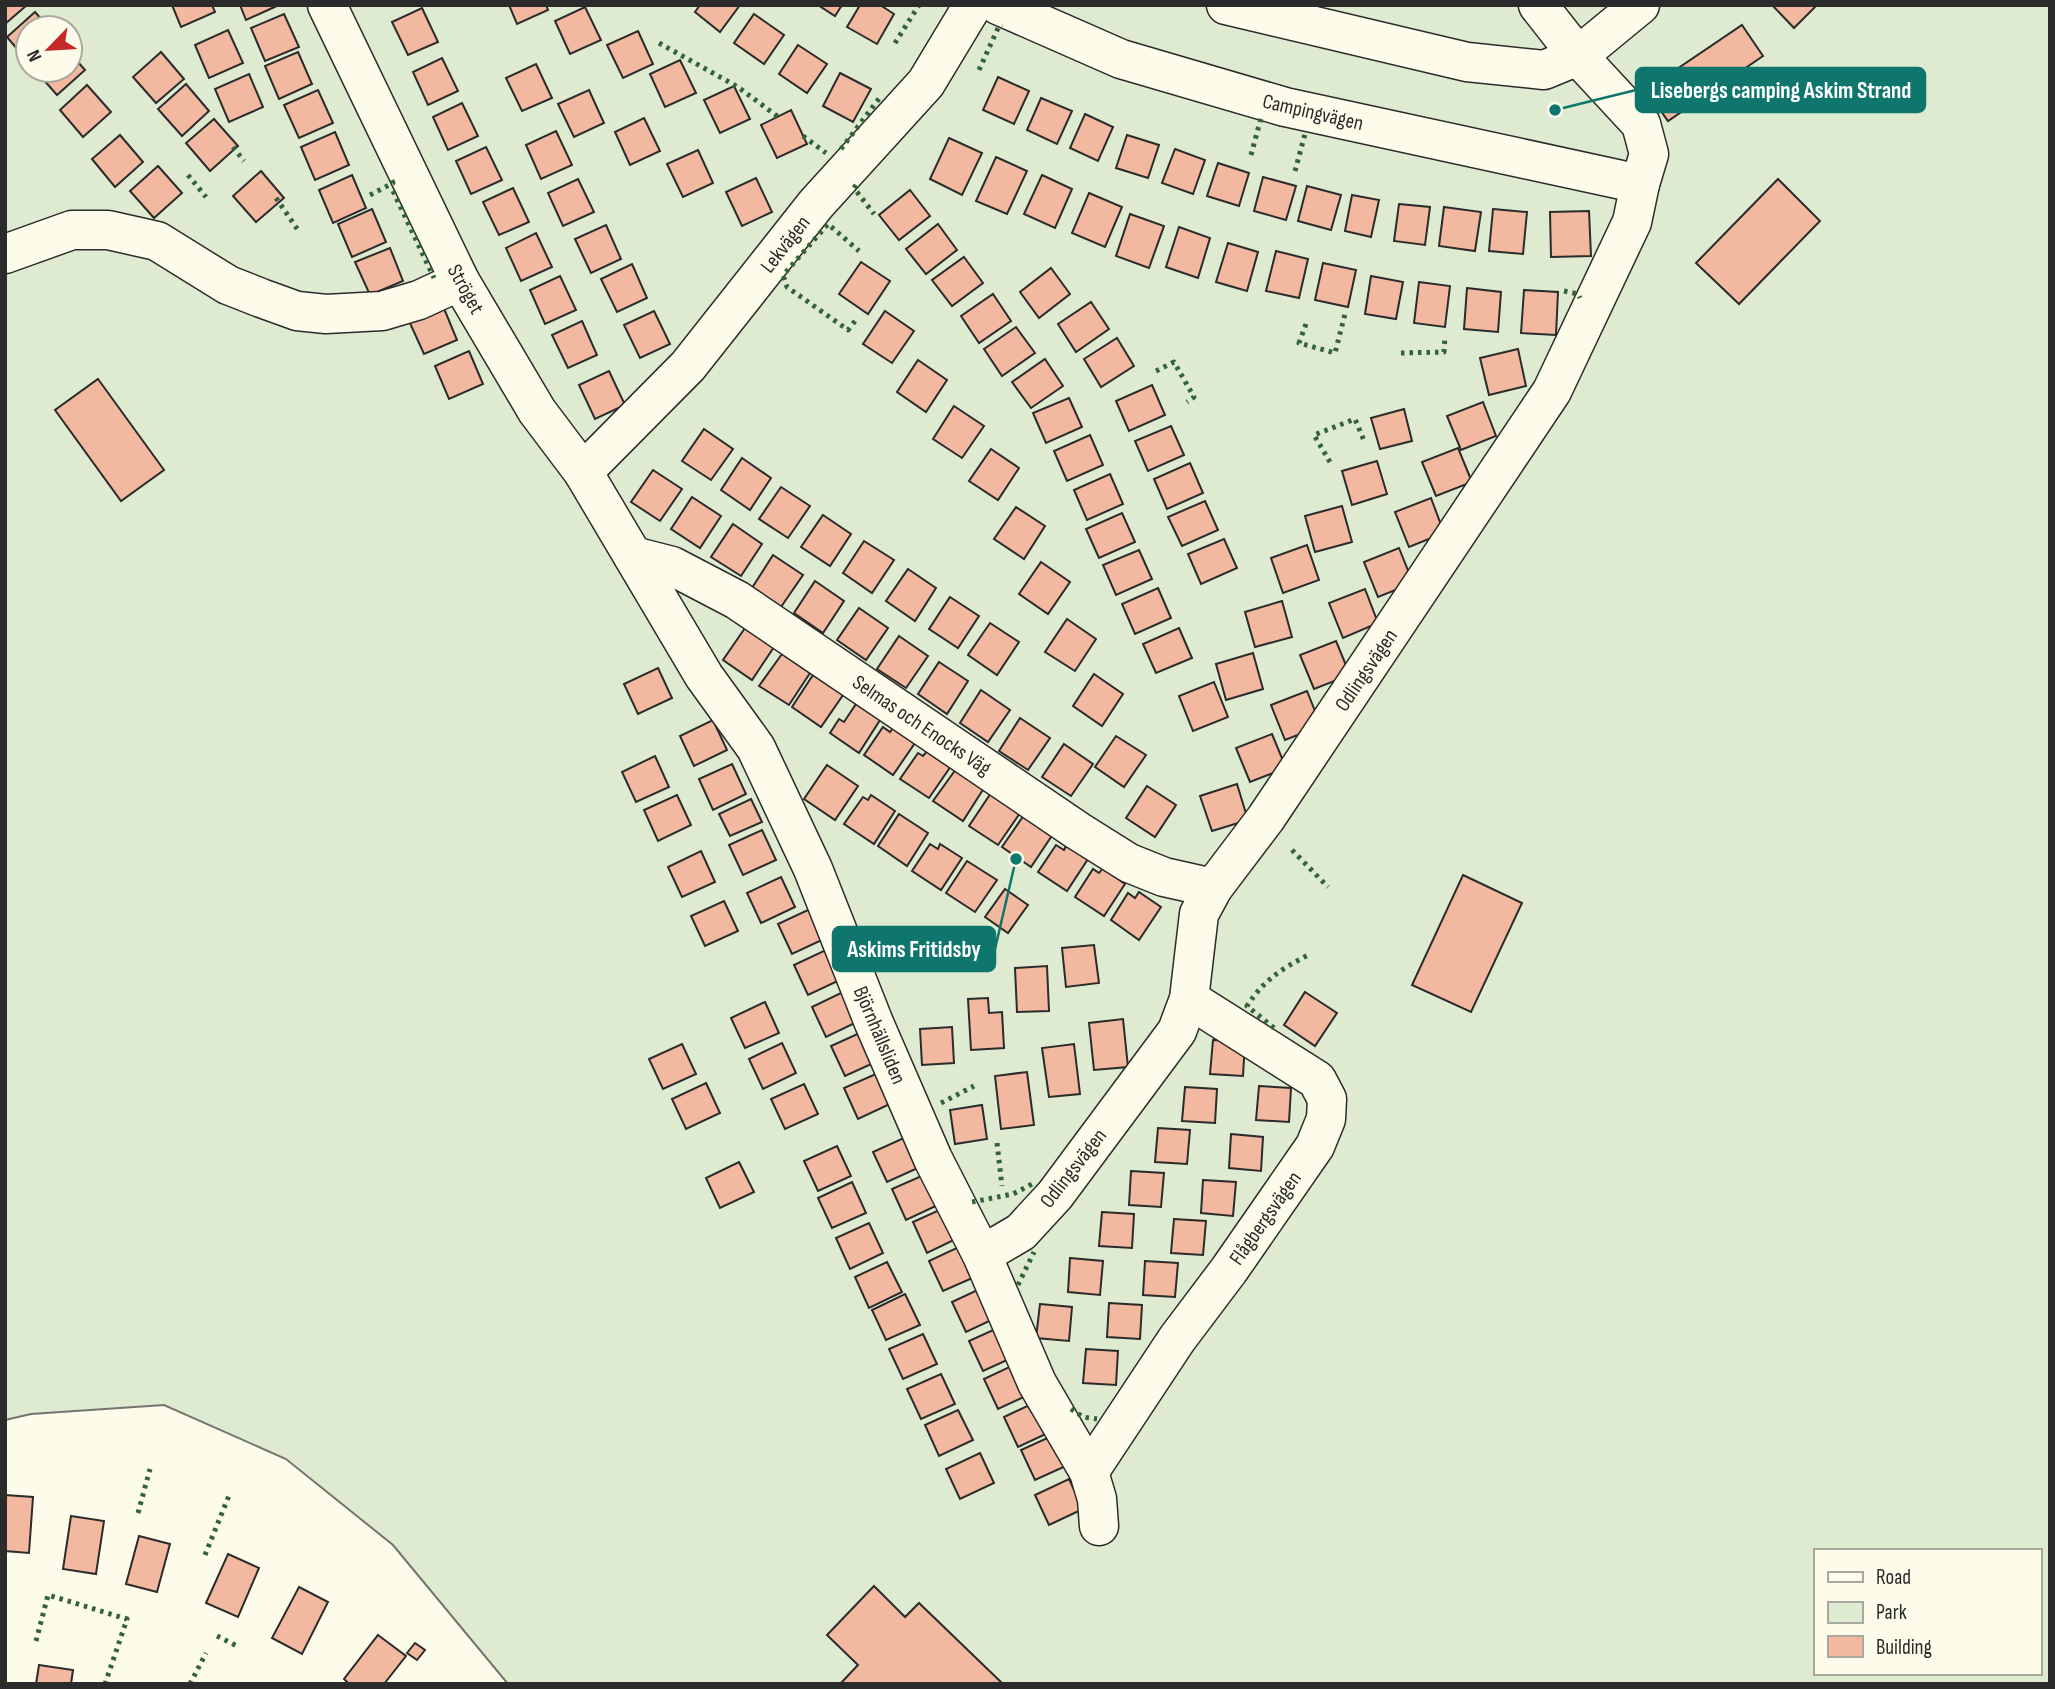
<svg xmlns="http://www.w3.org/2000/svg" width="2055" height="1689" viewBox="0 0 2055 1689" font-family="'Sofia Sans Condensed',sans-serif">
<rect width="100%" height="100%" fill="#fdfbea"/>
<!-- green -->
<path fill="#deebd1" stroke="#74746e" stroke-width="2" fill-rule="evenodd" d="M 5,5 L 2050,5 L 2050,1684 L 508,1684 L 393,1545 L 286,1459 L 164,1405 L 31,1414 L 5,1420 ZM 28,28 L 70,28 L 70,70 L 28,70 ZM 1815,1551 L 2039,1551 L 2039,1673 L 1815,1673 Z"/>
<!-- building -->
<g fill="#f2b8a0" stroke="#2b2b2b" stroke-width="2">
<polygon points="5,5 27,5 5,24"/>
<polygon points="172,5 212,5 215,12 181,27"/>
<polygon points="240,5 279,5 246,20"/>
<polygon points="509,5 546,5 548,10 517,24"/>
<polygon points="700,5 740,5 720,32 695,12"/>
<polygon points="818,5 842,5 835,16"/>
<polygon points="860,5 880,5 894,14 877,44 847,27"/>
<polygon points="1772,5 1817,5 1794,28"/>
<polygon points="585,7 601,40 570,54 555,21"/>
<polygon points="422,8 438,42 408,55 392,22"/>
<polygon points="35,12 49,28 28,28 28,62 7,37"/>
<polygon points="284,14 299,47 265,61 251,28"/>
<polygon points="754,14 784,35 764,64 734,43"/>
<polygon points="1742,25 1763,56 1668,121 1646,90"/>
<polygon points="228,30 243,63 209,78 195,45"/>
<polygon points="638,31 653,64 623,78 607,45"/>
<polygon points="798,45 827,64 807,93 779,74"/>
<polygon points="161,52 184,79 156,103 133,77"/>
<polygon points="298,52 312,84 279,99 265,66"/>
<polygon points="70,53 85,70 57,95 35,70 70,70"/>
<polygon points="442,58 458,91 428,105 413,72"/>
<polygon points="680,60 696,93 665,107 650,74"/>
<polygon points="536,64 552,98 522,111 506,78"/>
<polygon points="840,73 871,89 853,122 823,106"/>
<polygon points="249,74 263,107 229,122 215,89"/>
<polygon points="998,77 1029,91 1014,124 983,110"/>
<polygon points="186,84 209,111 182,136 158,109"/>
<polygon points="87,85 111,112 83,137 60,110"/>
<polygon points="734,86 750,119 720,133 704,100"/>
<polygon points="318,90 333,123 299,138 284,105"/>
<polygon points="589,90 604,123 574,137 558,104"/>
<polygon points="1041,98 1072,111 1057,144 1027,130"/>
<polygon points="462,103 478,136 448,150 433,117"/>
<polygon points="791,110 807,144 777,158 761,125"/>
<polygon points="1085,114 1113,127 1098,161 1070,148"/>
<polygon points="644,118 660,151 630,165 615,132"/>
<polygon points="214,119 238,146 210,171 186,143"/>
<polygon points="556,131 572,165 541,179 526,145"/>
<polygon points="335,132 349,165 315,180 301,147"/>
<polygon points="120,135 143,162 115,187 92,159"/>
<polygon points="1127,135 1159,145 1148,178 1116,168"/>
<polygon points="949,138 982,153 962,195 930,179"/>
<polygon points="486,147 502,180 471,194 456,161"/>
<polygon points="1175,149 1205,160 1193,194 1162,183"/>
<polygon points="698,150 713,183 683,197 667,164"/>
<polygon points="996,157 1027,171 1007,214 976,201"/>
<polygon points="1218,163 1249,173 1239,206 1207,196"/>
<polygon points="158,166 182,193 154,218 130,191"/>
<polygon points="261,171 284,198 256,222 233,196"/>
<polygon points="352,175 366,208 333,223 319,190"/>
<polygon points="1042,175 1072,189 1055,228 1024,214"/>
<polygon points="1263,177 1296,186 1286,220 1254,211"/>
<polygon points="756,178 772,212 742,226 726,192"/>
<polygon points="578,179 594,212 563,226 548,193"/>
<polygon points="1778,179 1820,221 1739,304 1696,263"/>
<polygon points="1307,186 1341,195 1331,230 1298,221"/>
<polygon points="513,188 529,222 499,235 483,202"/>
<polygon points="910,190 930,216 899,240 879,215"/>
<polygon points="1089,193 1122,207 1105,247 1072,233"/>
<polygon points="1352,195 1379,200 1371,237 1345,231"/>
<polygon points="1399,204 1430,207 1425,245 1394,241"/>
<polygon points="1444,207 1481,212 1475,251 1439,246"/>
<polygon points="372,209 386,242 352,257 338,224"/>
<polygon points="1493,209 1527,212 1523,254 1489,251"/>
<polygon points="1589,211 1591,256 1551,257 1550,212"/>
<polygon points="1130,214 1164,226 1149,268 1116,256"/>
<polygon points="938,224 957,250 926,274 906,249"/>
<polygon points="606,225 621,259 591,273 575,239"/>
<polygon points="1179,227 1210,238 1198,278 1166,267"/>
<polygon points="536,233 552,267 521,281 506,248"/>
<polygon points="1228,243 1258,252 1247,291 1216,282"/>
<polygon points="390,248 403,281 370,295 355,262"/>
<polygon points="1276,251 1308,259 1299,298 1266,291"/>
<polygon points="964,257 983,283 952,306 932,280"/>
<polygon points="861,262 890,281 868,314 839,294"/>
<polygon points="1323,263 1356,270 1348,307 1315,300"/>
<polygon points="632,264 647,298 617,312 601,279"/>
<polygon points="1051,268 1070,294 1039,318 1020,292"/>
<polygon points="560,276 576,310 545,324 530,290"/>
<polygon points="1371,276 1403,282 1396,319 1365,314"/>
<polygon points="1419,282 1450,286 1445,327 1414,323"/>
<polygon points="1467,288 1501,292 1498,332 1464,329"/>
<polygon points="1524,290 1558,292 1556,335 1521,333"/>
<polygon points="993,294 1011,321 979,343 961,316"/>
<polygon points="1091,302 1109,329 1076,352 1058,324"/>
<polygon points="443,306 457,340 424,354 409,321"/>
<polygon points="654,311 670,344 640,358 624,325"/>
<polygon points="885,311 914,331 892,363 863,344"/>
<polygon points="582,321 597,355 568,368 552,335"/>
<polygon points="1016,327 1035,353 1002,376 984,349"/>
<polygon points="1117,338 1134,366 1101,387 1084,359"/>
<polygon points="1518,349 1526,386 1489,395 1480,358"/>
<polygon points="469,351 483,384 449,399 435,366"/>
<polygon points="1045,359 1063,386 1031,408 1012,382"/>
<polygon points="918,360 947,380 926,412 897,392"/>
<polygon points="609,371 625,405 595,419 579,385"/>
<polygon points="98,379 164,470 121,501 55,410"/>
<polygon points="1152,385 1165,415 1129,431 1116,401"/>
<polygon points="1069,398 1082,427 1046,443 1033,413"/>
<polygon points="1483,402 1496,436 1461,450 1447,416"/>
<polygon points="954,406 984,426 962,458 933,439"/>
<polygon points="1404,409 1412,441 1380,449 1371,418"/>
<polygon points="1171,426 1184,455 1148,471 1135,441"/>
<polygon points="704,429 733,449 711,480 682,461"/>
<polygon points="1090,435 1103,465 1067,481 1054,451"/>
<polygon points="1458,448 1472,482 1436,496 1422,462"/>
<polygon points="991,449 1019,468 998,500 969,481"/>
<polygon points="742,458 771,478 750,510 721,490"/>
<polygon points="1377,461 1387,494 1352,505 1342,471"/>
<polygon points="1190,463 1203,493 1167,509 1154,479"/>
<polygon points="653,470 682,489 660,521 631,502"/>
<polygon points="1110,474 1123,504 1087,520 1074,490"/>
<polygon points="781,487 810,506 788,538 759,519"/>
<polygon points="692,497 721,516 700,548 671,529"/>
<polygon points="1431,498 1444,533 1409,547 1395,512"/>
<polygon points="1205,501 1218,530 1182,546 1168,517"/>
<polygon points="1342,506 1352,542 1315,552 1305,516"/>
<polygon points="1016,507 1045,526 1024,559 994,539"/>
<polygon points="1122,513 1135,542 1099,558 1086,529"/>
<polygon points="823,515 851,534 830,566 801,547"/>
<polygon points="733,524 762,544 741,576 711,557"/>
<polygon points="1224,539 1237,568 1201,584 1188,554"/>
<polygon points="864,541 894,560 872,593 843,573"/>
<polygon points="1307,545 1319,580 1283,593 1271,558"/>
<polygon points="1399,548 1413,583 1378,597 1364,562"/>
<polygon points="1139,550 1152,579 1116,595 1103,565"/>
<polygon points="773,555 803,575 781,607 752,588"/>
<polygon points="1041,562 1070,582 1048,614 1019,594"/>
<polygon points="908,569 936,588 915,621 886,601"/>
<polygon points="815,581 844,601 823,633 794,613"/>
<polygon points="1158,588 1171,618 1135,634 1122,604"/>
<polygon points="1365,589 1378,623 1343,638 1329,603"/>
<polygon points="950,597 979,616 958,648 929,629"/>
<polygon points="1282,601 1292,637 1255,647 1245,612"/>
<polygon points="859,608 888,628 866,660 837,640"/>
<polygon points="1067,619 1096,639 1075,671 1045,652"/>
<polygon points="990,623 1019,642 997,675 968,655"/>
<polygon points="745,628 774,647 752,680 723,660"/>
<polygon points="1179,628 1192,658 1156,673 1143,644"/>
<polygon points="899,636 928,656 906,688 877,669"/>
<polygon points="1336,641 1350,675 1314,689 1300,655"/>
<polygon points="1253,653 1263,689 1226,700 1216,664"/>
<polygon points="782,654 810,673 789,705 759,686"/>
<polygon points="939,662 968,681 947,714 918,694"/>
<polygon points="658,668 672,698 638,714 624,684"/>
<polygon points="1094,674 1123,694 1102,726 1073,706"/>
<polygon points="813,675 843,695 821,727 792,707"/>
<polygon points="1214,682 1228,717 1193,731 1179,696"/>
<polygon points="981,690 1010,710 988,742 960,723"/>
<polygon points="1307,691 1321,726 1285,740 1271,705"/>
<polygon points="856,704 880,720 859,753 830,733 839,719 844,722"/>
<polygon points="1020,718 1050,738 1028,770 999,751"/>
<polygon points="713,720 727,750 694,766 680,736"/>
<polygon points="883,727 890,732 893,728 915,743 893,775 864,755"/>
<polygon points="1272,734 1286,768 1250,782 1236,748"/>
<polygon points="1116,736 1146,755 1124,787 1095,767"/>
<polygon points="1064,744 1093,764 1071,796 1042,777"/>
<polygon points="928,750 951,766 929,798 900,779 918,753 923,756"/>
<polygon points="655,756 669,787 636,802 622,772"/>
<polygon points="732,764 746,794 713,810 699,779"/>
<polygon points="827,765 858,786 835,820 804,799"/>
<polygon points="956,769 984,788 963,821 933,801"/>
<polygon points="1237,784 1248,820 1212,831 1200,796"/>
<polygon points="1147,786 1176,805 1155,837 1126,818"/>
<polygon points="991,793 1020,813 998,845 969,826"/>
<polygon points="677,795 691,825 658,841 644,810"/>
<polygon points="871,795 895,811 874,844 844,824 863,797 868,800"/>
<polygon points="751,799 762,822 730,836 719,814"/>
<polygon points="899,814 928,833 907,866 878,846"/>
<polygon points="1024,815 1053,834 1031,867 1002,847"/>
<polygon points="762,830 776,860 743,875 729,845"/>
<polygon points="930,844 938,849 940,844 962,858 941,890 912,871"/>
<polygon points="1067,844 1088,859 1067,891 1038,872 1056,845 1064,850"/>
<polygon points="701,851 715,882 682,897 668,867"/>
<polygon points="967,861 997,880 975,912 946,893"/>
<polygon points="1103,868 1125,884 1104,916 1075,897 1093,869 1099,873"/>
<polygon points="1463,875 1522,903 1471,1012 1412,985"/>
<polygon points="781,877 795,907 761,923 747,893"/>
<polygon points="1005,889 1028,905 1008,933 985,917"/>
<polygon points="1139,892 1161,907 1139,940 1111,920 1128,893 1135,898"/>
<polygon points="724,901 738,931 705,946 691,916"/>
<polygon points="810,909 824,939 792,954 778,924"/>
<polygon points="1094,945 1099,983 1066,987 1062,948"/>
<polygon points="828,949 842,979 808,995 794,965"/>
<polygon points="1047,966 1049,1011 1017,1012 1015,968"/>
<polygon points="845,991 859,1021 826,1037 812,1007"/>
<polygon points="1305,992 1337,1013 1315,1046 1284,1025"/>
<polygon points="988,998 989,1013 1002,1012 1004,1048 971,1050 968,999"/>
<polygon points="765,1002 779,1033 745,1048 731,1018"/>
<polygon points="1123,1019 1128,1067 1094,1070 1089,1023"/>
<polygon points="952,1027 954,1063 922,1065 920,1029"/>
<polygon points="864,1031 878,1061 845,1076 831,1046"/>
<polygon points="1213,1040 1245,1042 1243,1076 1210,1074"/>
<polygon points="782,1043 796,1073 763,1089 749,1059"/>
<polygon points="682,1044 696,1074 663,1089 649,1059"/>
<polygon points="1074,1044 1080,1094 1049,1097 1042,1048"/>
<polygon points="1027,1072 1034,1125 1001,1129 995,1076"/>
<polygon points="878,1073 892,1103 858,1119 844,1088"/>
<polygon points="706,1083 720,1113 686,1129 672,1099"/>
<polygon points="804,1084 818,1114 785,1129 771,1099"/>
<polygon points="1259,1086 1291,1088 1289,1122 1256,1120"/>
<polygon points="1185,1087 1217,1089 1215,1123 1182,1121"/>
<polygon points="982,1105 987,1139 955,1144 950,1110"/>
<polygon points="1158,1128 1190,1130 1187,1164 1155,1162"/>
<polygon points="1231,1134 1263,1137 1261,1171 1229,1168"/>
<polygon points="906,1137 920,1167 887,1182 873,1152"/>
<polygon points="837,1146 851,1176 818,1191 804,1161"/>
<polygon points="739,1162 754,1192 720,1208 706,1178"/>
<polygon points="1131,1171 1164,1173 1161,1207 1129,1205"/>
<polygon points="926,1174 940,1204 906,1220 892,1189"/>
<polygon points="1203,1180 1236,1182 1233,1216 1201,1213"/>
<polygon points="852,1182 866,1213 832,1228 818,1198"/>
<polygon points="946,1207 960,1237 927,1253 913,1222"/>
<polygon points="1102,1212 1134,1214 1132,1248 1099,1246"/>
<polygon points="1174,1219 1206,1221 1203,1255 1171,1253"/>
<polygon points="869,1223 883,1253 850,1269 836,1238"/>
<polygon points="963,1245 977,1276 943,1291 929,1261"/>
<polygon points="1070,1258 1103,1261 1100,1295 1068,1292"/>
<polygon points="1145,1261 1178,1263 1175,1297 1143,1295"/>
<polygon points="887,1262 902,1292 869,1308 855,1277"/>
<polygon points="986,1286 1000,1316 966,1332 952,1302"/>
<polygon points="905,1294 920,1325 886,1340 872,1310"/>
<polygon points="1109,1303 1142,1305 1140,1339 1107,1337"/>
<polygon points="1040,1304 1072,1307 1069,1341 1036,1338"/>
<polygon points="1002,1326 1016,1356 983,1371 969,1341"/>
<polygon points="923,1334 937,1364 903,1379 889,1349"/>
<polygon points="1086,1349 1118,1351 1116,1385 1083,1383"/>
<polygon points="1018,1363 1032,1393 998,1409 984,1379"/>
<polygon points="941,1374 955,1404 921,1419 907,1389"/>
<polygon points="1036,1402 1050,1432 1018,1447 1004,1417"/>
<polygon points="958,1410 973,1440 939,1456 925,1425"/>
<polygon points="1054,1435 1068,1465 1035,1480 1021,1450"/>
<polygon points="980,1453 994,1483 960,1499 946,1469"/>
<polygon points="1069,1479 1083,1509 1049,1525 1035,1495"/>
<polygon points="5,1495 33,1497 29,1553 5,1551"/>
<polygon points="71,1516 104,1521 96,1574 63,1569"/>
<polygon points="139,1536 170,1544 157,1592 126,1584"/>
<polygon points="228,1554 259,1568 238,1617 206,1603"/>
<polygon points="874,1586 905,1617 919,1603 1003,1684 840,1684 858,1665 827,1635"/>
<polygon points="299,1587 328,1602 302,1654 272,1638"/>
<polygon points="378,1635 406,1656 384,1684 349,1684 344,1679"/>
<polygon points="415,1643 425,1650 417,1660 407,1653"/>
<polygon points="39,1665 73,1670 71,1684 36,1684"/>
</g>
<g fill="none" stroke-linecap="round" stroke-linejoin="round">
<defs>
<g id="minor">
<polyline points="327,5 460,281 537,411 583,472 704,676 756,748 813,869 874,1023 933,1159 982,1255 1037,1383 1089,1472 1097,1499 1099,1526"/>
<polyline points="998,5 1121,59 1285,107 1640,184"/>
<polyline points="1226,5 1467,62 1544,70 1578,56 1640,5"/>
<polyline points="5,254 72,230 108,230 157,241 228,285 261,298 297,311 326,314 382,311 419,300 460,281"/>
<polyline points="583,472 688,366 816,204 926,83 973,5"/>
<polyline points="633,556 672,566 737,600 1078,831 1129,863 1164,877 1213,888"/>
<polyline points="982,1255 1021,1232 1055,1195 1177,1031 1189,999 1199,914 1213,888 1266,818 1552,391 1632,222 1640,184 1649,154 1641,124 1578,56 1538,5"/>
<polyline points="1089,1472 1177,1339 1229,1270 1315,1146 1326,1119 1327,1099 1317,1080 1189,999"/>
</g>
</defs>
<!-- minor casing -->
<use href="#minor" stroke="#2b2b2b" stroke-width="41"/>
<!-- minor -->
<use href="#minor" stroke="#fdfbea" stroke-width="38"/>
<!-- hedge -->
<g stroke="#34623c" stroke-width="5" stroke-dasharray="3.5 5" stroke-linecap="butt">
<polyline points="659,43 738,87 781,119"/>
<polyline points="895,43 919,5"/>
<polyline points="979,70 999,26 1002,27"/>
<polyline points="803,136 826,153"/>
<polyline points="233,147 244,161"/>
<polyline points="841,149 881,96"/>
<polyline points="1251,155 1262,114"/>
<polyline points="1295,171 1305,134"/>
<polyline points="188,175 206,197"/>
<polyline points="856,185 854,188 874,214"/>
<polyline points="393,191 434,278"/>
<polyline points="370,195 393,183 391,178"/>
<polyline points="276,198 300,233"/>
<polyline points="1564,291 1578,294 1580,298"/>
<polyline points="855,321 848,330 787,287 784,278 785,273 828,224 859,251"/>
<polyline points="1306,324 1299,343 1335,353 1345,314"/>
<polyline points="1401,353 1444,352 1445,336"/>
<polyline points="1156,371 1174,362 1194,397 1187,402"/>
<polyline points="1330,462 1314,435 1355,419 1365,443"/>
<polyline points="1292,850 1328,887"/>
<path d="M 1274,1028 L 1247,1006 C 1265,979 1280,970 1308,955"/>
<polyline points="941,1103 974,1086"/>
<polyline points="997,1143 1002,1186"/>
<polyline points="972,1202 1013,1194 1034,1183"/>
<polyline points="1018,1285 1034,1252"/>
<polyline points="1071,1409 1083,1417 1097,1419"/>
<polyline points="138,1513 150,1469"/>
<polyline points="205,1555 230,1493"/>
<polyline points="217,1636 237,1646"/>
<polyline points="36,1641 48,1595 127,1619 105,1684"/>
<polyline points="190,1684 206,1653"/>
</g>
</g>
<g text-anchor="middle" stroke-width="5" stroke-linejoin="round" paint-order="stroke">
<!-- street labels -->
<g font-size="21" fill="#2b2b2b" stroke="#fdfbea">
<text transform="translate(1313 112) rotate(13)" y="7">Campingvägen</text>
<text transform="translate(785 244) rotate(-52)" y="7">Lekvägen</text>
<text transform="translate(466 289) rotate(61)" y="7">Ströget</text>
<text transform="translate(1366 670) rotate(-56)" y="7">Odlingsvägen</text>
<text transform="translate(922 725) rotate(34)" y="7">Selmas och Enocks Väg</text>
<text transform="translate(880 1035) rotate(67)" y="7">Björnhällsliden</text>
<text transform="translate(1073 1168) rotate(-52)" y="7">Odlingsvägen</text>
<text transform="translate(1265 1218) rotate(-55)" y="7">Flågbergsvägen</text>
</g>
</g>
<!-- callouts -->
<path fill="none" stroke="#0f766e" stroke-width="2.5" d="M1555 110L1636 90M1016 859L995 949"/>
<g fill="#0f766e" stroke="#fdfbea" stroke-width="2.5">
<circle cx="1555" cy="110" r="7"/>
<circle cx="1016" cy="859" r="7"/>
</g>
<g fill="#0f766e" stroke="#0f766e" stroke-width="2.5">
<rect x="1636" y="68" width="289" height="44" rx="7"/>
<rect x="833" y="927" width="162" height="44" rx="7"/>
</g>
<g font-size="23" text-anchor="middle" font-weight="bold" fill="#fff">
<text x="1781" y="98">Lisebergs camping Askim Strand</text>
<text x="914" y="957">Askims Fritidsby</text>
</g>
<!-- border -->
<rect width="2055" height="1689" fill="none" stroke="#2b2b2b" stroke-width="14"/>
<!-- legend -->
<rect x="1814" y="1549" width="228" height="126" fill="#fdfbea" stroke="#a9a89e" stroke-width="2"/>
<rect x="1828" y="1572" width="35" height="10" fill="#fdfbea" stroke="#a9a89e" stroke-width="2"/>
<text x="1876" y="1584" font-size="21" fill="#2b2b2b">Road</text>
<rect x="1828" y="1602" width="35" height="21" fill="#deebd1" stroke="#a9a89e" stroke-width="2"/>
<text x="1876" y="1619" font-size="21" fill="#2b2b2b">Park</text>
<rect x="1828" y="1636" width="35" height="21" fill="#f2b8a0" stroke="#a9a89e" stroke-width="2"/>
<text x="1876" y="1654" font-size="21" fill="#2b2b2b">Building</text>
<!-- north arrow -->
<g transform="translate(49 49) rotate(245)"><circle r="33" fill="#fdfbea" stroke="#a9a89e" stroke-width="2"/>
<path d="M0-5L12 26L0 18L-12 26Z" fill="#c62828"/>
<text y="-10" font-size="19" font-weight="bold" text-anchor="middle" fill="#2b2b2b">N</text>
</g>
</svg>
